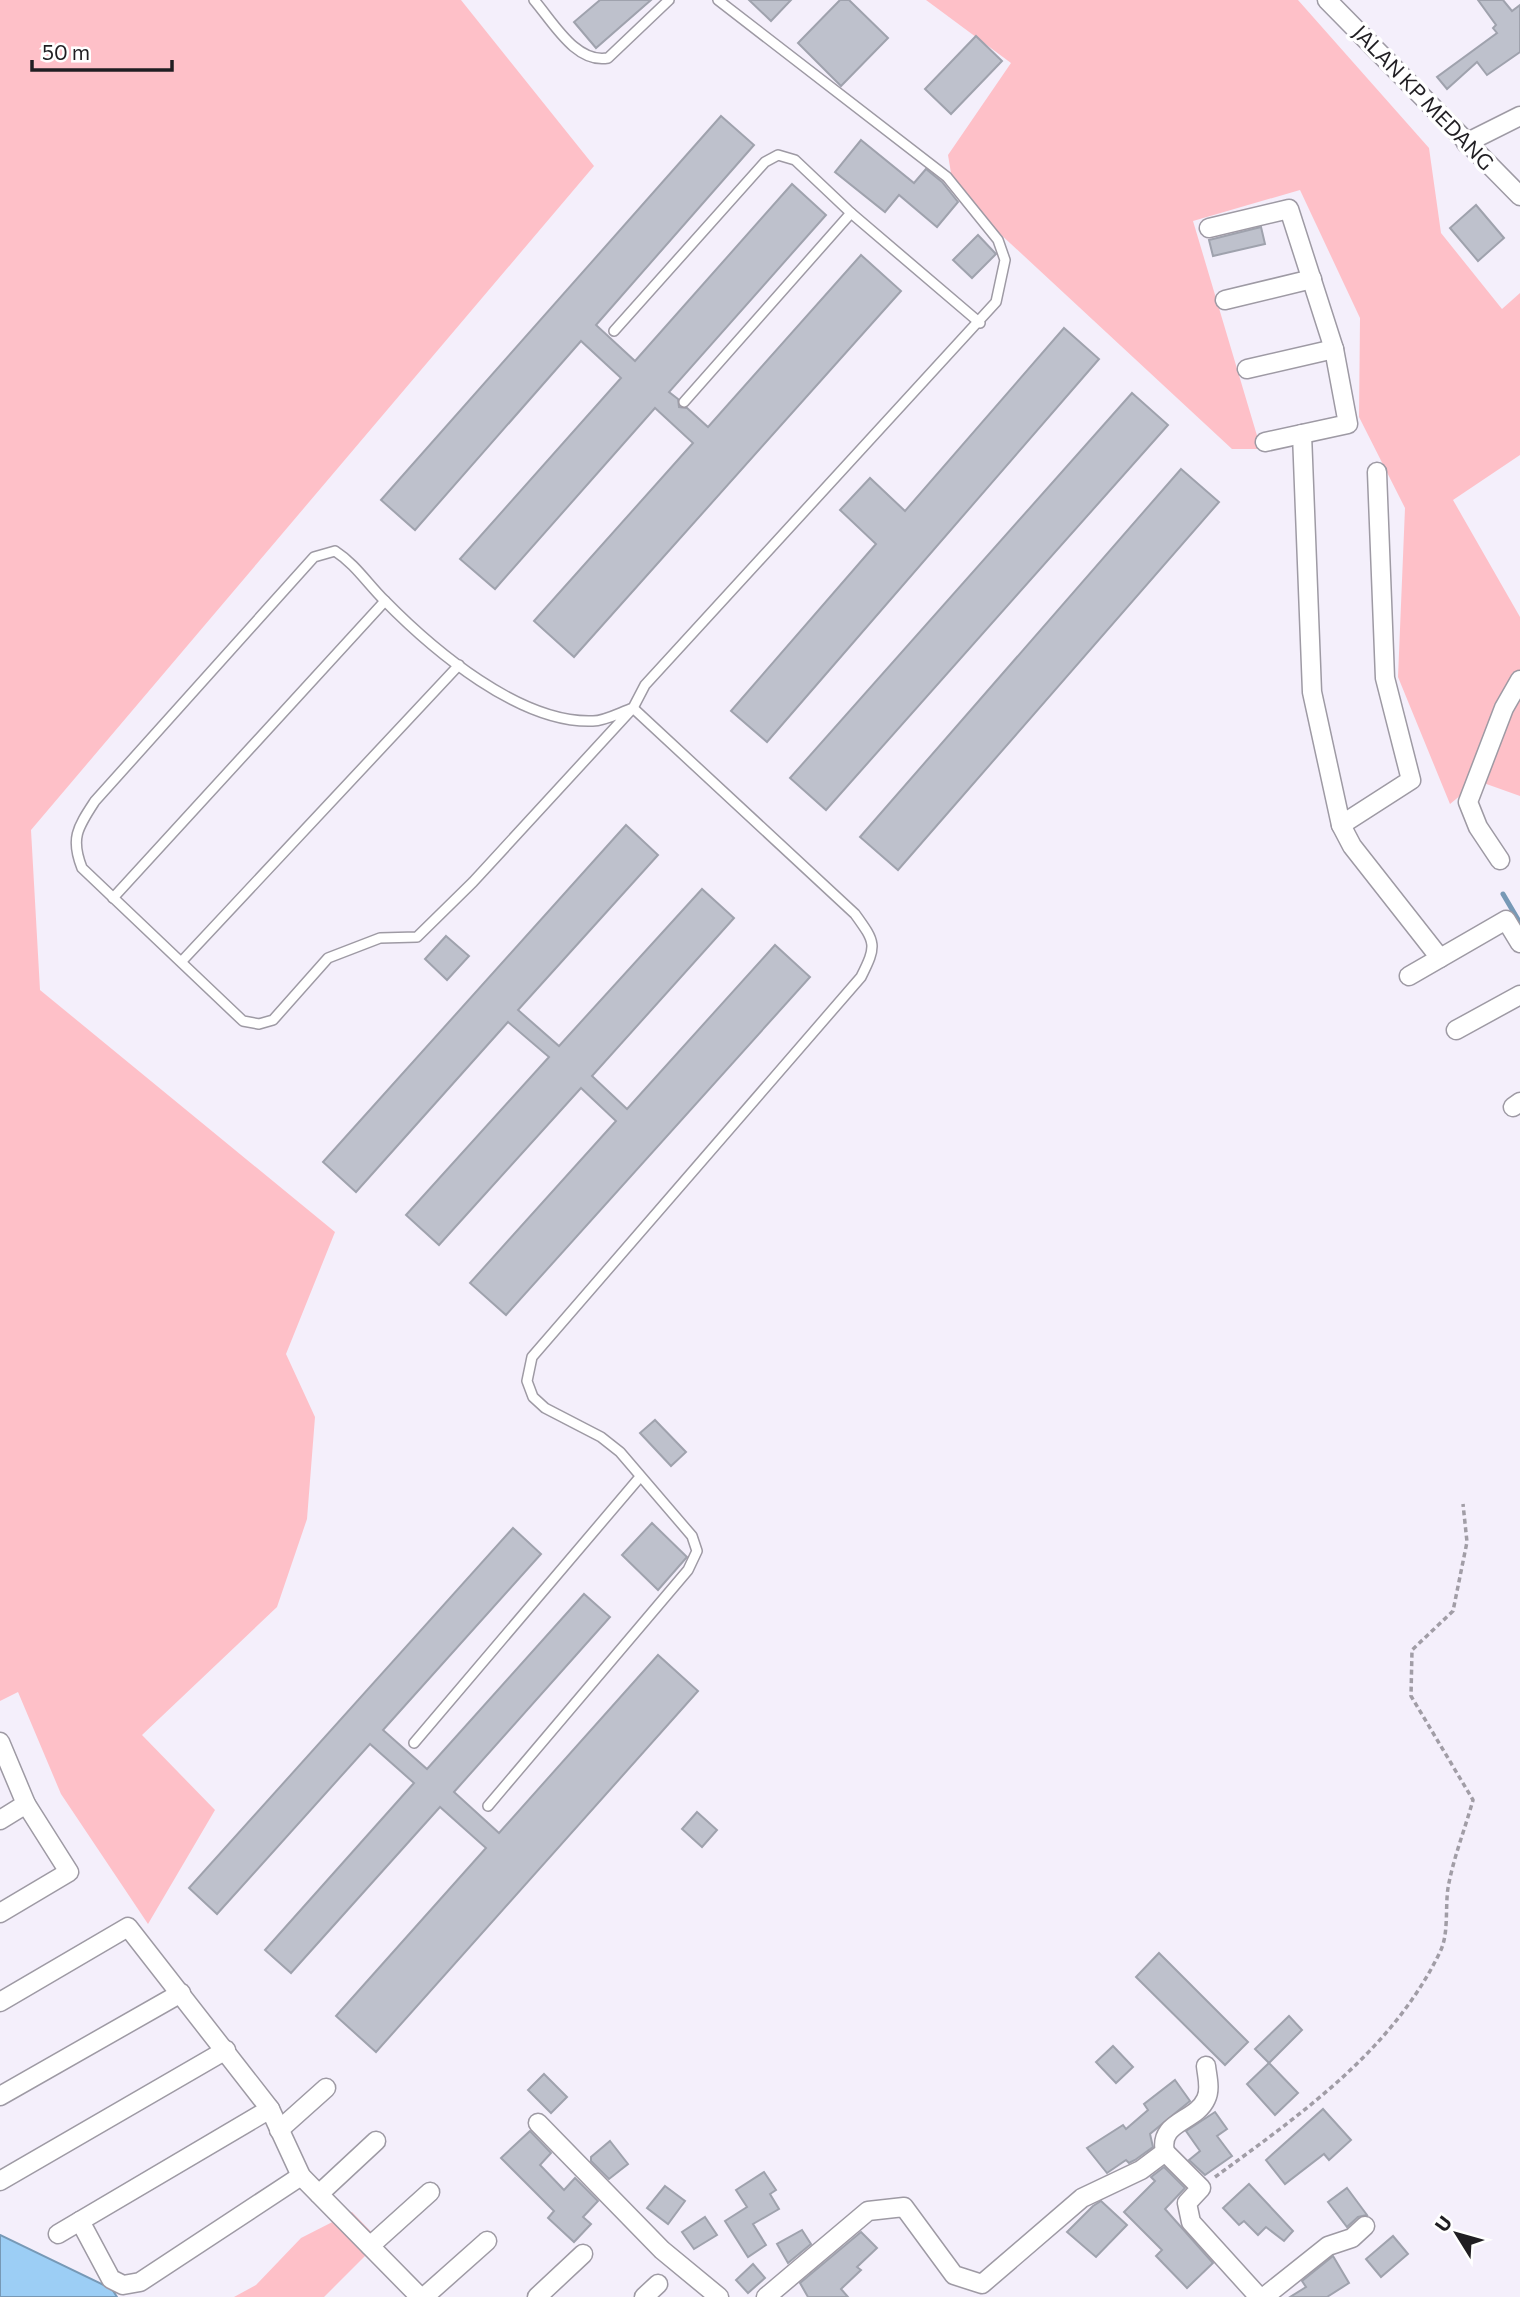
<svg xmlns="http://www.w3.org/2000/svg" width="1520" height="2297" viewBox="0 0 1520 2297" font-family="Commissioner,sans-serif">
<rect width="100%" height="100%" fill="#f4effb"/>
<!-- green -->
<g fill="#fec0c8">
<polygon points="0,0 461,0 594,166 31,830 40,990 335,1232 286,1354 315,1417 307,1519 277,1607 142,1735 215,1810 148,1924 61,1794 18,1692 0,1701"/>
<polygon points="926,0 1298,0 1429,148 1441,233 1502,309 1520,293 1520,455 1453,500 1520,617 1520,796 1478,781 1450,804 1398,677 1405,508 1359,417 1360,318 1300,190 1193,221 1261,449 1232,449 954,191 948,155 1011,63"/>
<polygon points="352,2212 380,2241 324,2297 234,2297 256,2285 301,2238"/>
</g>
<!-- water -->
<polygon fill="#9ccef5" stroke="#7799b6" stroke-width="2" points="0,2235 112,2289 117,2297 0,2297"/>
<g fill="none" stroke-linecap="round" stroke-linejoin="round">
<!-- stream -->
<polyline stroke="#7799b6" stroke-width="5" points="1503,894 1520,923"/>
</g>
<!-- building -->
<g fill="#bec1cc" stroke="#9fa2ad" stroke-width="2">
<polygon points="600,0 651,0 596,48 574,22"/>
<polygon points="749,0 791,0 771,21"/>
<polygon points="840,0 849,0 888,38 841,86 798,43"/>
<polygon points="1478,0 1503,0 1512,11 1520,5 1520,52 1487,75 1477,62 1447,89 1437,77 1497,33 1493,28 1496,25"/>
<polygon points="976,36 1002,61 951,114 925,89"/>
<polygon points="721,116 754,145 596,325 635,361 792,184 826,215 669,392 678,399 679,407 687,408 708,427 861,255 901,291 574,657 534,621 693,443 655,408 495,589 460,559 621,378 581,341 415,530 381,500"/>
<polygon points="861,140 914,183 926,169 942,182 958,202 937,227 899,195 885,212 835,172"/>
<polygon points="1476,205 1504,238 1478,261 1450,228"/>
<polygon points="1261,227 1265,244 1213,256 1209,240"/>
<polygon points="978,235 996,254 972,278 953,260"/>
<polygon points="1064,328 1099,359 767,742 731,711 876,544 840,510 870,478 905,511"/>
<polygon points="1132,393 1168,425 826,810 790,778"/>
<polygon points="1181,469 1219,502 898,870 860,837"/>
<polygon points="626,825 658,855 518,1010 559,1046 702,889 734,918 592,1076 627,1109 775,945 810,977 506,1315 470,1283 616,1121 581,1088 439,1245 406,1215 549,1057 508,1022 356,1192 323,1162"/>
<polygon points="446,936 469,956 447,980 425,959"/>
<polygon points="655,1420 686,1452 671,1466 640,1433"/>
<polygon points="652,1523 687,1557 658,1590 622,1555"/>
<polygon points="513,1528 541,1554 383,1730 427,1769 584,1594 610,1617 454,1792 499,1833 658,1655 698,1691 376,2052 336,2016 486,1848 440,1807 291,1973 265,1950 414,1783 370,1744 217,1914 189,1888"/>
<polygon points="697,1812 717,1830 702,1847 682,1829"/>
<polygon points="1159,1953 1248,2042 1225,2065 1136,1977"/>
<polygon points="1289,2016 1302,2030 1269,2063 1255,2049"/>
<polygon points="1113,2046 1133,2067 1116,2083 1096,2062"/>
<polygon points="1269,2063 1298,2093 1275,2115 1247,2084"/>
<polygon points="544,2074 567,2097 551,2113 528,2090"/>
<polygon points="1175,2080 1190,2101 1150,2134 1153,2147 1135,2160 1129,2163 1126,2160 1107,2173 1087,2148 1123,2125 1126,2129 1148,2110 1144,2104"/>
<polygon points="1323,2109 1351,2140 1329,2160 1324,2154 1285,2184 1266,2160"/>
<polygon points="1215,2112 1227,2129 1217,2136 1232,2156 1205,2175 1189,2160 1200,2151 1186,2131"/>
<polygon points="530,2131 551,2153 540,2165 564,2190 575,2178 598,2201 583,2217 591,2224 574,2242 548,2218 554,2211 501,2158"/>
<polygon points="610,2141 628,2164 609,2179 591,2161 591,2157"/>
<polygon points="1164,2167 1185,2188 1165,2209 1213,2263 1187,2288 1156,2256 1162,2250 1124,2212 1155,2181 1151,2177"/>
<polygon points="764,2172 776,2190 770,2194 779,2209 753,2224 766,2245 748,2257 725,2221 747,2207 736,2190"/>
<polygon points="1249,2184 1293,2231 1284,2241 1266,2227 1258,2235 1244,2221 1239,2225 1223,2208"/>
<polygon points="665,2186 685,2201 668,2224 647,2208"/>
<polygon points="1347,2188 1367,2215 1358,2217 1347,2227 1328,2202"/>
<polygon points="1101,2201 1127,2225 1096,2257 1067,2232 1093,2206"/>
<polygon points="705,2217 717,2235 694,2249 682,2232"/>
<polygon points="802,2230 811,2244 788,2263 777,2244"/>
<polygon points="861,2232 877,2248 857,2267 861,2270 841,2289 848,2297 808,2297 800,2283"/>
<polygon points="1393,2236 1408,2254 1381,2277 1366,2259"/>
<polygon points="1333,2256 1349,2283 1327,2297 1290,2297 1306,2287 1302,2281"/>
<polygon points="753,2264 765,2278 748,2293 736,2280"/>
</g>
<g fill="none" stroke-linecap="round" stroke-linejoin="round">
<defs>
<g id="lane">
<path d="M 534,0 C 553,22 576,64 608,58 L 669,0"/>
<polyline points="614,331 765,162 778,155 795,160 851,213 980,323"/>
<polyline points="684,402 851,213"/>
<path d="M 633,708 C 621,712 605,721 593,721 C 520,724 433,650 384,600 C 367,583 355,564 335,551 L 314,557 L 95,801 C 78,827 70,838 82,868 L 243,1021 L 259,1024 L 273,1020 L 328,958 L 380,938 L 417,937 L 473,882 L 633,708 L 645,685 L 996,302 L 1005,260 L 998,240 L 947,177 L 718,0"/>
<polyline points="113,898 385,601"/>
<polyline points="182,961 459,665"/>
<polyline points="414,1743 640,1477"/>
<path d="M 488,1806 L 688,1570 L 697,1551 L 692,1536 L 620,1452 L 601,1437 L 545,1408 L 533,1397 L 527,1381 L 532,1357 L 861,977 C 877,945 876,943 855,914 L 633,708"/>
</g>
<g id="street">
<polyline points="1327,0 1520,196"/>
<polyline points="1466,143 1520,116"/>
<polyline points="1209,228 1289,209 1334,349 1348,424 1265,442"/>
<polyline points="1225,300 1312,279"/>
<polyline points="1247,369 1334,349"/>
<polyline points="1302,434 1312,692 1341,825 1352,846 1440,958"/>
<polyline points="1341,825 1411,780 1385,678 1377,472"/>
<polyline points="1500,860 1478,827 1468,802 1504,708 1520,680"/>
<polyline points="1409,976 1506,920 1520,943"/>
<polyline points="1456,1030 1520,995"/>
<polyline points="1513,1107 1520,1102"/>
<polyline points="0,1742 26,1804 69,1872 0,1913"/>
<polyline points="0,1820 26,1804"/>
<polyline points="0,2002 128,1927 270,2109 301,2176 420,2297"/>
<polyline points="0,2096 181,1993"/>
<polyline points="538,2123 662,2250 719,2297"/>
<polyline points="279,2130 326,2088"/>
<polyline points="1165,2152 1201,2188 1187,2203 1191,2222 1259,2297"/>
<polyline points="0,2181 226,2050"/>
<polyline points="319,2194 376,2141"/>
<polyline points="80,2221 111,2279 123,2285 140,2282 301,2176"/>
<polyline points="58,2234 270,2109"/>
<polyline points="370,2246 430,2192"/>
<polyline points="424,2297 487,2241"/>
<polyline points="537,2297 583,2254"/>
<polyline points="644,2297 658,2284"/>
<path d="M 766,2297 L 868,2211 L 904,2207 L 954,2275 L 982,2284 L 1082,2198 L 1141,2170 L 1165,2152 C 1158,2121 1196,2122 1206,2099 C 1211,2089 1207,2076 1206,2066"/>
<polyline points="1264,2297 1328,2246 1352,2238 1365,2226"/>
</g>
</defs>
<!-- lane casing -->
<use href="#lane" stroke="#9e9aa4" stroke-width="12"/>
<!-- street casing -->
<use href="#street" stroke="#9e9aa4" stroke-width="21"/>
<!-- path -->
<path stroke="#a19da6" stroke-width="3.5" stroke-dasharray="5 3.5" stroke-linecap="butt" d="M 1215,2177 C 1301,2114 1392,2051 1440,1952 C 1449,1934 1445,1908 1448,1888 C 1453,1859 1465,1829 1473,1800 L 1411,1696 L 1412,1650 L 1453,1611 L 1467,1542 L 1463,1504"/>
<!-- lane -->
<use href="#lane" stroke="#fff" stroke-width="9"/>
<!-- street -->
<use href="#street" stroke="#fff" stroke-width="18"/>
</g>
<g text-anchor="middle" stroke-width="7" stroke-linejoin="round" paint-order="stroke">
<!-- street labels -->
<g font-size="21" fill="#201e22" stroke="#fff">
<text transform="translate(1423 98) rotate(46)" y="7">JALAN KP MEDANG</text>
</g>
</g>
<!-- north arrow -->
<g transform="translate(1457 2234) rotate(307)" stroke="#ffffff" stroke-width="5" paint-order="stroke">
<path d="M0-5L12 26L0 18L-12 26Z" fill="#201e22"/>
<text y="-10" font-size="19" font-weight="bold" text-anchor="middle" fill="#201e22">U</text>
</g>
<!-- scale -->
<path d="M32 60v10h140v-10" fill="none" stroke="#201e22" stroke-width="3.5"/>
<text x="42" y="60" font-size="21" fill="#201e22" stroke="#ffffff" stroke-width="5" paint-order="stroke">50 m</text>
</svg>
